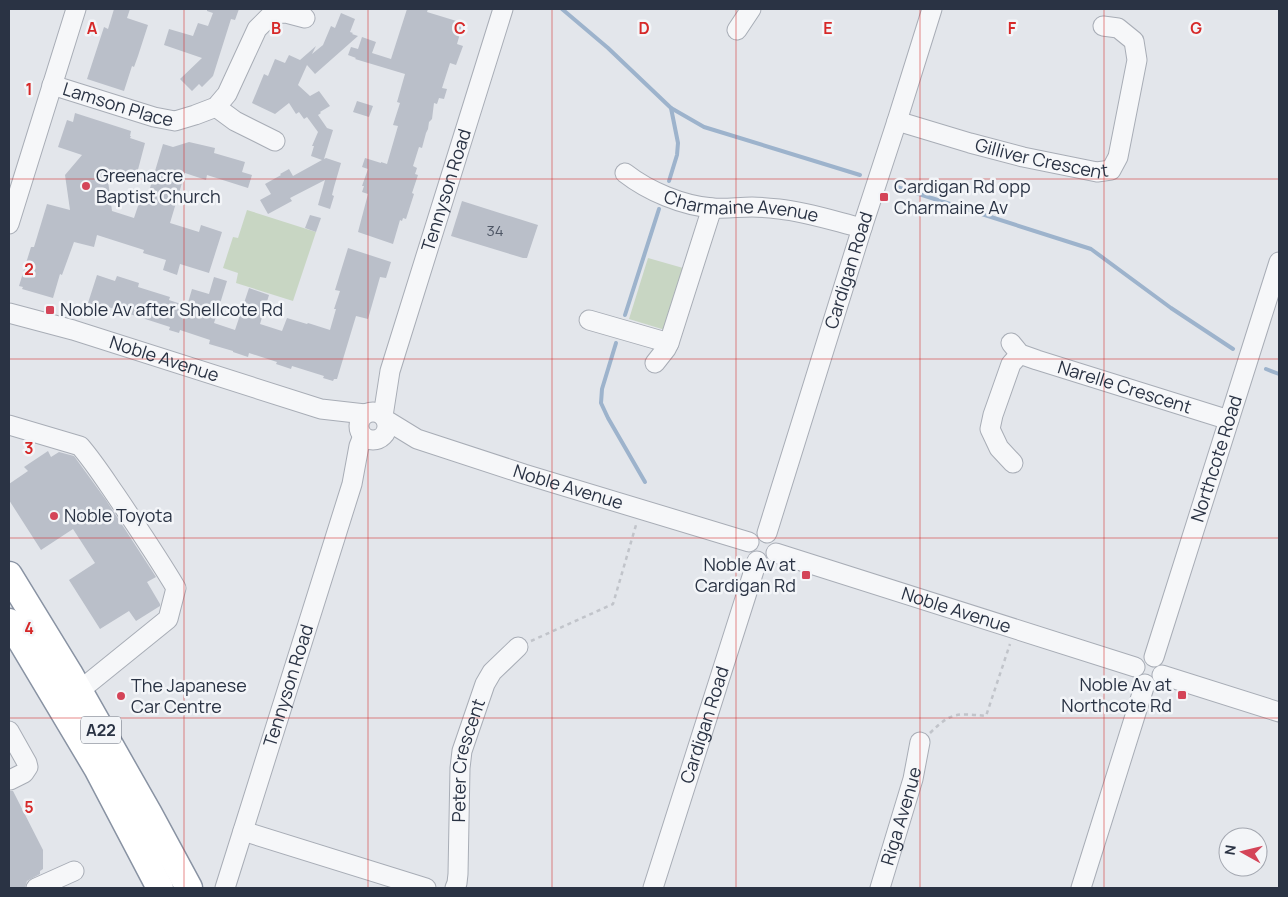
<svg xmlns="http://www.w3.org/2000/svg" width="1288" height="897" viewBox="0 0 1288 897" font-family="Manrope,sans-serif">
<rect width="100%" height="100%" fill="#e3e6eb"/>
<!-- green -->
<g fill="#c8d6c3">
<polygon points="247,210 316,232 293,301 236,283 238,273 223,268 233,237 238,238"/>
<polygon points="648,258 683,268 665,330 629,319"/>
</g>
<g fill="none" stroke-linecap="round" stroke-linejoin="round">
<!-- stream -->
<g stroke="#9db3cc" stroke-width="4">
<polyline points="562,9 608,48 671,108 704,127 860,175"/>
<polyline points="669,181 677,155 678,143 671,108"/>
<polyline points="897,187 1091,249 1171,308 1233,349"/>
<polyline points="625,315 659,209"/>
<polyline points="616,343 602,389 601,403 608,418 645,482"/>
<polyline points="1266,369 1279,374"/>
</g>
</g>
<!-- building -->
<g fill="#babfc9">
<polygon points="114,9 130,9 127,18 148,25 138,56 134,67 132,66 124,91 87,79 104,27 108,29"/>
<polygon points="207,9 239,9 235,20 231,19 213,76 202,87 199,84 192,91 180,79 202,58 164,45 169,29 193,36 198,23 208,26 213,13 207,11"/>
<polygon points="407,9 428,9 427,12 463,23 457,44 463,46 456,65 450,63 442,88 447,89 444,99 439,98 437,104 434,103 432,119 429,122 428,129 426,133 422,148 419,147 413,166 417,168 415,174 418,175 412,193 414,194 406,219 403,218 402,221 400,220 393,244 358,232 368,194 362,192 364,186 362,186 368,169 362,167 365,158 381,163 381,162 387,164 398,126 393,125 400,103 397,102 405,74 355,59 356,58 348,55 351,47 358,49 362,37 376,42 372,53 391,59"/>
<polygon points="341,13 355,19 350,32 353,33 352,34 358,36 315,74 307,65 298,85 310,96 319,91 330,106 320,112 321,113 318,115 327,128 333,130 324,159 326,158 341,163 334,187 332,195 334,196 330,209 318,205 325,180 290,198 292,201 268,214 260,200 271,194 265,184 281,175 280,174 289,169 293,176 322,160 311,156 314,146 312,146 318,132 307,117 304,119 299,112 296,114 289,103 275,114 252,103 264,74 268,76 275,59 285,63 289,55 300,60 316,46 312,54 323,45 331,26 335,28"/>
<polygon points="357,101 373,106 369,117 353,112"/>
<polygon points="75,113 131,131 130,136 131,136 130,138 145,143 135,181 107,173 112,211 134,218 139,203 145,205 163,144 173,147 189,142 215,148 214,153 245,162 242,172 252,175 248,188 207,175 206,180 185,173 170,223 199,232 201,225 222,232 209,273 180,264 177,275 163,270 166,260 143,253 144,250 97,235 94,247 74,242 62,275 60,274 53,298 22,289 23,287 19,286 31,247 34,247 47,204 70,210 65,175 82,155 58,147 67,120 73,122"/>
<polygon points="462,201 538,225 527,258 523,258 451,236"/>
<polygon points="310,215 321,218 316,232 305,228"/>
<polygon points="348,248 391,262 386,278 380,277 368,319 356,316 337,379 334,379 333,381 323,378 324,376 292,366 291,369 276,364 277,362 249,353 248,357 233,352 233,351 209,344 210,340 180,330 179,333 169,330 170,327 105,306 104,309 88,303 97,275 115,281 117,276 139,283 138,287 170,297 169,300 187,306 192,289 209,294 214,277 227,281 214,323 235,330 249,288 269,295 260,324 282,331 287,318 307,324 308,323 330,330 336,309 334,309 340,291 335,290"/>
<polygon points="48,451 51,457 59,452 74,456 106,500 156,577 147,582 160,604 160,606 136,621 129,611 100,629 69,580 95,563 73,529 41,550 9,500 9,484 28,471 24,467"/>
<polygon points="9,791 13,791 43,850 43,869 40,871 40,874 27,881 25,888 9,888"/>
</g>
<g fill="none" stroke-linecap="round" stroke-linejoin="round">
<defs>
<g id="minor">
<polyline points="737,30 751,9"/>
<path id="s1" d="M 52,85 L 154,117 L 175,121 L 195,115 L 216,107 L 227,94 L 257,29 L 272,14 L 286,13 L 305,18"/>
<polyline points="216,107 235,121 275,141"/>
<path id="s2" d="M 897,121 L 970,143 L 1023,157 L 1097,172 L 1111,170 L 1118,157 L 1137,60 L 1134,41 L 1118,28 L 1103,26"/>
<path id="s3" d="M 625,173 C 648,191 683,206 713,208 C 726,209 739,207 752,207 C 761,207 770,208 779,209 C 807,212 834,221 862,228"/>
<polyline points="9,224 76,9"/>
<path id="s4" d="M 9,313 L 73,330 L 321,409 L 365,414"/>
<polyline points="589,320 669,343"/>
<path id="s5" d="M 1011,343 L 1020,354 L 1037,360 L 1229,420"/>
<polyline points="655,363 666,349 669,343 712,208"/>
<circle cx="373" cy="426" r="14"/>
<path id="s6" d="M 383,416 L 390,371 L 503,9"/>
<path id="s7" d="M 386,420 L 417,439 L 524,474 L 749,542"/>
<path d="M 9,425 L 80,446 C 93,461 104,478 115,494 C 136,525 157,556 176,588 L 168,619 L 79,691"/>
<polyline points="1013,463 999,448 990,429 993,415 1011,364 1020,354"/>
<path id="s8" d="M 767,533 L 862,228 L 897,121 L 932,9"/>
<path id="s9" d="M 776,553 L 1135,667"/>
<path id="s10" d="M 1154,657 L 1279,262"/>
<polyline points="1162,675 1279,712"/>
<polyline points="9,731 27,763 28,767 24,773 10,780"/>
<polyline points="243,831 426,888"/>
<polyline points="36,888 74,871"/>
<path id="s11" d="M 225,888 L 352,484 L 359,446 L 363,436"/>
<path id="s12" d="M 455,888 L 457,883 L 458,874 L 460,768 L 462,751 L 485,684 L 492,672 L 518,647"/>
<path id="s13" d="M 653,888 L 757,561"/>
<path id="s14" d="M 880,888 L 913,779 L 920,742"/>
<polyline points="1081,888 1145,684"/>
</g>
<g id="highway">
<polyline points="9,575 69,673 149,814 189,888"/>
<polyline points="9,622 23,644 97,768 160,888"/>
</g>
</defs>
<!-- minor casing -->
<use href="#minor" stroke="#a8adb6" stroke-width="21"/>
<!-- highway casing -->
<use href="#highway" stroke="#8993a3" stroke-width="29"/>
<!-- path -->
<g stroke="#c1c4ca" stroke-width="2.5" stroke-dasharray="4 4" stroke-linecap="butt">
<polyline points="531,641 613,604 636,525"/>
<path d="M 930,733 C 951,712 957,713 986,716 L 1010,644"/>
</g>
<!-- minor -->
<use href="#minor" stroke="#f6f7f9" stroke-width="19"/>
<!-- highway -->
<use href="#highway" stroke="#fff" stroke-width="26"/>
</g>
<!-- grid -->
<path fill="none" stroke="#d62828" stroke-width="1" stroke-opacity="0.55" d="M 184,9 L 184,888M 368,9 L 368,888M 552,9 L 552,888M 736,9 L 736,888M 920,9 L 920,888M 1104,9 L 1104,888M 9,179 L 1279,179M 9,359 L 1279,359M 9,538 L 1279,538M 9,718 L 1279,718"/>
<!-- markers -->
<g fill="#d44458" stroke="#f3f5f8" stroke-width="2">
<circle cx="86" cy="186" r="5"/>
<rect x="879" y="192" width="10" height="10" rx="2.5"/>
<rect x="45" y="305" width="10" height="10" rx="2.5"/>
<circle cx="54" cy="516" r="5"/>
<rect x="801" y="570" width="10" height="10" rx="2.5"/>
<rect x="1177" y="690" width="10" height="10" rx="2.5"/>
<circle cx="121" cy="696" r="5"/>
</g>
<g text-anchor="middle" stroke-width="5" stroke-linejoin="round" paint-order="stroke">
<!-- number labels -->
<g font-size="15" fill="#4e5665">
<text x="495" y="236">34</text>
</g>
<!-- shield labels -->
<rect fill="#f3f5f8" stroke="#666d7a" stroke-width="1" x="81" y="716.5" width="40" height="27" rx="4"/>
<g font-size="16" font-weight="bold" fill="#2a3344">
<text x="101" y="736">A22</text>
</g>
<!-- street labels -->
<g font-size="18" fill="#2a3344" stroke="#f3f5f8">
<text dy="6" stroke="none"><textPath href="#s1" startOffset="69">Lamson Place</textPath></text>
<text dy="6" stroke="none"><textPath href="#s2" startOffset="150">Gilliver Crescent</textPath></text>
<text dy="6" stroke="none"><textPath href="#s6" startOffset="235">Tennyson Road</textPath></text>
<text dy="6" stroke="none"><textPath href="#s3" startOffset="124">Charmaine Avenue</textPath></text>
<text dy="6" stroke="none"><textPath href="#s8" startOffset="275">Cardigan Road</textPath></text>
<text dy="6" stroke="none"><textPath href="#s4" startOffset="162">Noble Avenue</textPath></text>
<text dy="6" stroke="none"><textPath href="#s5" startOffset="124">Narelle Crescent</textPath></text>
<text dy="6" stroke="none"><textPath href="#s10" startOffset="208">Northcote Road</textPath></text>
<text dy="6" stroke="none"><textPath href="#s7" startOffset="195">Noble Avenue</textPath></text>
<text dy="6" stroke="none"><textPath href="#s9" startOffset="189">Noble Avenue</textPath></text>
<text dy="6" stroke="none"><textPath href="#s11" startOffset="212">Tennyson Road</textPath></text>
<text dy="6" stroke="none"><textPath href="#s13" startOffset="171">Cardigan Road</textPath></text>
<text dy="6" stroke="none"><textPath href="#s12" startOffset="129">Peter Crescent</textPath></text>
<text dy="6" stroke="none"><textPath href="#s14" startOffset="75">Riga Avenue</textPath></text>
</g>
<!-- poi labels -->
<g font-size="18" fill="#2a3344" stroke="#f3f5f8" text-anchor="start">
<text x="96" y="182">Greenacre<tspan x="96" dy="21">Baptist Church</tspan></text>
<text x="894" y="193">Cardigan Rd opp<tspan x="894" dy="21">Charmaine Av</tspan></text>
<text x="60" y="316">Noble Av after Shellcote Rd</text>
<text x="64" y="522">Noble Toyota</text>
<text x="796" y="571" text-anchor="end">Noble Av at<tspan x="796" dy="21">Cardigan Rd</tspan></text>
<text x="1172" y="691" text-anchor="end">Noble Av at<tspan x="1172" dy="21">Northcote Rd</tspan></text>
<text x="131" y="692">The Japanese<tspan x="131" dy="21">Car Centre</tspan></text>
</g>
</g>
<g font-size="16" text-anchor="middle" font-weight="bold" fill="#d62828" stroke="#f3f5f8" stroke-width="5" stroke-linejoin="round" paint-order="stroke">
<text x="92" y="34">A</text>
<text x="276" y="34">B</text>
<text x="460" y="34">C</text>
<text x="644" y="34">D</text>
<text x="828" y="34">E</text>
<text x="1012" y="34">F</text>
<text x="1196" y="34">G</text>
<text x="29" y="95">1</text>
<text x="29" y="275">2</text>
<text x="29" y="454">3</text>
<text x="29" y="634">4</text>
<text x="29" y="813">5</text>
</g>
<!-- border -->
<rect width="1288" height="897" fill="none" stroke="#2a3344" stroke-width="20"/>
<!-- north arrow -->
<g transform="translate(1243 852) rotate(278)"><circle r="24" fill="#f3f5f8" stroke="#a3a7b0"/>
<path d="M0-4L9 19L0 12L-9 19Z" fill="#d44458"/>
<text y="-8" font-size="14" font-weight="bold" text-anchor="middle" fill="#2a3344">N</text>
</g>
</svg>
